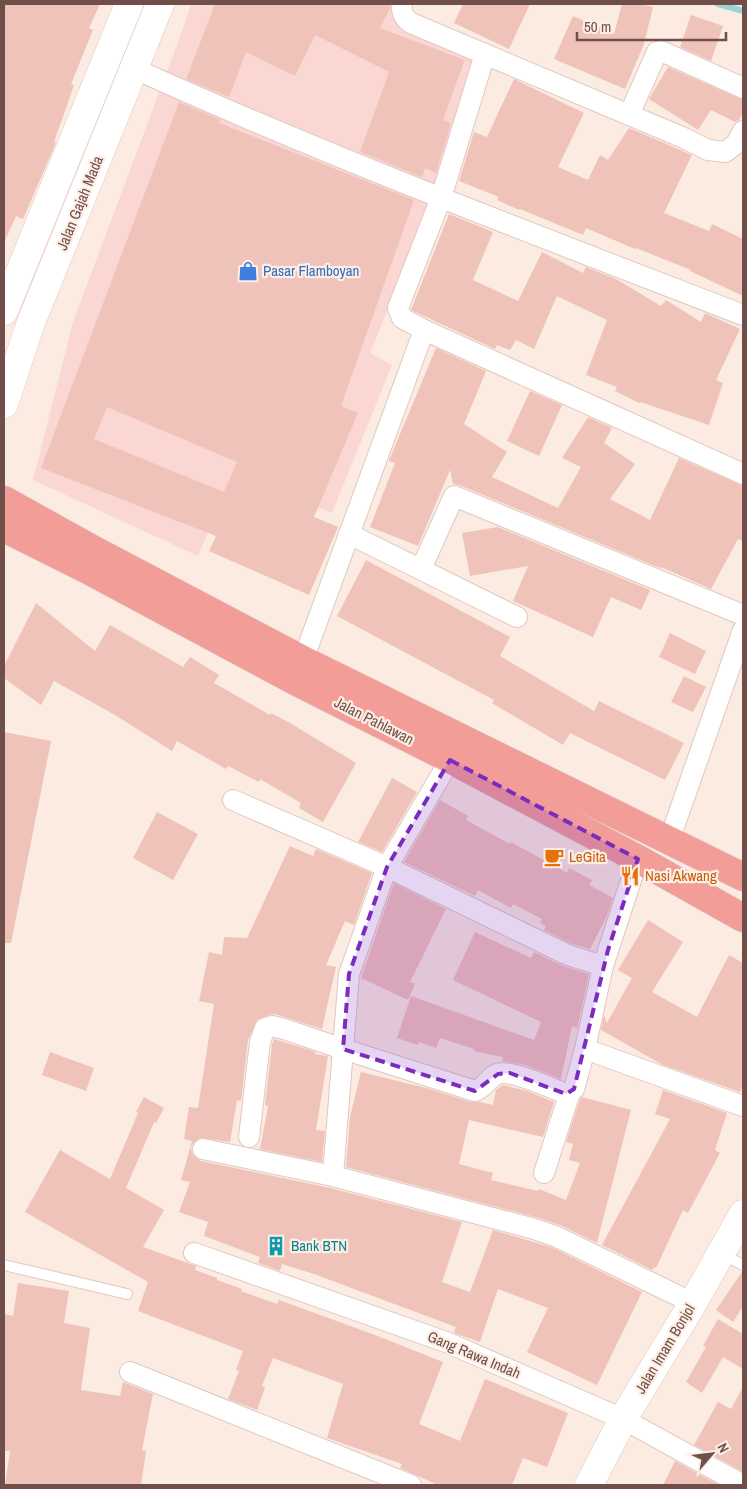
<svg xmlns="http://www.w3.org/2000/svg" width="747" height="1489" viewBox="0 0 747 1489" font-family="'Archivo Narrow',sans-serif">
<rect width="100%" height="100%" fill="#fbebe0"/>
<!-- commercial -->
<polygon fill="#fbd7d4" points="191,4 398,4 476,56 425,219 370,353 392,365 332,513 233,473 198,556 33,480 73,322 180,37"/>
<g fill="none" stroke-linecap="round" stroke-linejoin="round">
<!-- stream -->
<polyline stroke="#9dd4d1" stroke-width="6" points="718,4 743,11"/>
</g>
<!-- building -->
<g fill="#efc3b9" fill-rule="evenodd">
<polygon points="4,4 100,4 89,28 93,30 71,84 74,85 54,142 56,143 23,219 16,216 4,243"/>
<polygon points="215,4 390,4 390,8 380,28 465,60 443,120 451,123 436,173 425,168 422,177 360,152 389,72 315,35 295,76 246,52 229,97 186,79"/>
<polygon points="463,4 530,4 509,49 454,23"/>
<polygon points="622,4 640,4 653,7 644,44 625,89 554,59 573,16 614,34"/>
<polygon points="691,15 723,26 711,61 680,47"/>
<polygon points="668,67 743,100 743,112 739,120 735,122 711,110 698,130 649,99"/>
<polygon points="514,79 584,113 558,167 588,180 600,155 608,160 629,128 692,155 664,213 709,231 712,224 743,239 743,296 690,271 691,270 636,248 635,249 586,228 583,235 520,209 519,210 497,200 499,197 459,181 474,132 487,137"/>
<path d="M 179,102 L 221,120 L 219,123 L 414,200 L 341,406 L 358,413 L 314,517 L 338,527 L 309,595 L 209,551 L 216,536 L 41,468 ZM 107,407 L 237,462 L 224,492 L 94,439 Z"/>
<polygon points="449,214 493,232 473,280 518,301 542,252 583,273 586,267 616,279 661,306 666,300 701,322 705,313 740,329 716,380 723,383 709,425 640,402 639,403 615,391 617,387 586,375 607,320 557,296 534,349 516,340 510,350 497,345 495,349 411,310"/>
<polygon points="436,348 486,371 464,424 507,452 492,477 558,508 581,467 562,458 588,417 612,428 604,443 635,464 610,499 650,520 679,458 743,486 743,541 738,539 711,589 661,567 660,568 459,485 453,484 450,470 418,546 370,527 395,463 389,461 390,458"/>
<polygon points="530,391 562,405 539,456 507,441"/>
<polygon points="498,527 650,590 641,610 611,597 593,637 513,601 528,566 470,576 462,533"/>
<polygon points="366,560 510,637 500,656 594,711 599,701 684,743 665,780 570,733 563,745 492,703 494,700 337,616"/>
<polygon points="36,603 95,651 110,625 183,667 190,657 219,675 214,683 270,715 271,713 290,723 356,763 323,822 299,808 301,803 260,779 259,782 228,766 226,769 177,741 172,751 115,715 54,681 41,705 4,678 4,666"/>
<polygon points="670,633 706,651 695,674 659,657"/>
<polygon points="684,676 706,687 693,712 671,702"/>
<polygon points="4,732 51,741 11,943 4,943"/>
<polygon points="392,778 417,792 382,852 358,842"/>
<polygon points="440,800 468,816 466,820 510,844 511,842 567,873 569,868 592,880 589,885 613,898 606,918 590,949 572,944 544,930 546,926 540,923 542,919 513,904 511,908 478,890 475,896 404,862"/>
<polygon points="157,812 198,834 173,880 133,858"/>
<polygon points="290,846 313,856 316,849 372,873 354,925 345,921 326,965 336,967 322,1029 275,1014 269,1015 257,1020 248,1040 241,1101 237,1100 230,1142 200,1138 194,1142 191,1147 192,1153 196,1158 201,1161 330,1188 462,1222 442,1282 470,1292 493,1230 551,1247 642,1292 597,1385 527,1352 548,1308 498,1289 480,1342 454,1333 456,1327 314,1274 282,1264 280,1271 258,1263 260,1257 204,1236 208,1222 179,1212 190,1182 181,1180 192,1141 184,1139 189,1107 198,1108 214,1004 199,1001 209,952 222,955 224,937 247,938"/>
<polygon points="394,883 446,909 410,982 415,984 408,1000 361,978"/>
<polygon points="648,920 683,942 652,992 697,1017 729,955 743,963 743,1086 740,1092 663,1065 601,1030 604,1015 607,1023 632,978 618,970"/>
<polygon points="475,932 531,958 534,952 563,966 589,974 578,1024 577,1028 572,1026 561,1079 525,1065 502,1061 503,1057 474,1051 474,1049 440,1038 436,1048 419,1042 418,1045 397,1038 411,996 534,1040 541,1022 453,980"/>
<polygon points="274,1039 316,1052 315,1054 328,1056 316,1130 325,1131 322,1162 260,1149 268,1106 265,1105 272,1045"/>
<polygon points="50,1052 94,1068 86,1091 42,1075"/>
<polygon points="361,1072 430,1089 471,1102 480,1102 493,1105 496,1090 503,1085 527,1091 554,1102 543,1137 469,1120 459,1164 493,1173 491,1180 538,1191 539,1189 566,1200 580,1163 569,1160 573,1144 566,1142 580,1099 582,1097 631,1110 597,1243 560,1225 535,1217 346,1167 350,1117"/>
<polygon points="663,1090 727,1113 715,1150 720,1153 688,1213 683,1210 656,1268 654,1267 652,1270 602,1245 670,1119 655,1114"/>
<polygon points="144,1097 164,1108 156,1123 154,1122 126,1188 164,1210 143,1247 196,1266 195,1270 217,1278 217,1280 242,1289 241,1291 277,1304 279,1300 375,1335 443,1362 419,1424 460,1441 485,1379 568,1413 547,1467 523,1458 512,1485 438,1485 400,1468 402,1464 327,1438 343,1384 273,1358 262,1386 265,1388 257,1410 228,1399 239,1371 236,1370 243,1351 138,1311 148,1282 25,1212 60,1150 110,1179 138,1113 136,1112"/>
<polygon points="742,1272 743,1272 743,1306 733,1322 716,1310"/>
<polygon points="18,1283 69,1291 64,1323 90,1328 81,1390 120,1396 123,1382 153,1394 142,1450 146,1451 141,1485 5,1485 10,1451 4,1451 4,1314 13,1316"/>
<polygon points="718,1319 743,1334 743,1369 723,1357 702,1393 686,1382 706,1347 703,1346"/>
<polygon points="743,1387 743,1472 694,1445 718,1402 731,1409"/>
<polygon points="675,1461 719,1485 663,1485"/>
</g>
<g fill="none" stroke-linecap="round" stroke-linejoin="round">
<defs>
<g id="lane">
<polyline points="722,1254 743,1265"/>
<polyline points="4,1265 127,1294"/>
</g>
<g id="street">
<path d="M 402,4 C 401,13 404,18 411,23 L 684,138 L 708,150 L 725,152 L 736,144 L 743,131"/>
<path d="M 133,68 C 333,159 539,236 743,315"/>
<polyline points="629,115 657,52 661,51 743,88"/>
<polyline points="424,330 743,474"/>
<polyline points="349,534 517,617"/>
<polyline points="421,569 454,496 743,615"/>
<polyline points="303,660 424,330 402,318 398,308 441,198 485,54"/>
<polyline points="233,800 387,867 568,955 603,966 638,859"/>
<polyline points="669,841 743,630"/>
<polyline points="585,1049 603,966"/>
<polyline points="249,1137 260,1042 265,1028 272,1026 284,1029 343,1049 349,974 387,867 450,760"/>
<polyline points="203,1149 333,1176 531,1228 555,1236 693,1303"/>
<polyline points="544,1173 570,1092"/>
<path d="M 333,1176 L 343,1049 L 475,1091 C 485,1088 488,1078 497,1074 C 511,1069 551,1088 566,1094 L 574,1089 L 585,1049 L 743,1106"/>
<polyline points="194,1253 446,1342 623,1419 743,1485"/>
<polyline points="130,1372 411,1485"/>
</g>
<g id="secondary">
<polyline points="4,311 129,4"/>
<polyline points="4,404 30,325 160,4"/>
<polyline points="589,1485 623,1419 693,1303 743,1214"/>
</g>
<g id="highway">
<polyline points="4,500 94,550 303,660 743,877"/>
<polyline points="4,528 86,569 293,680 444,756 638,859 743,918"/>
</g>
</defs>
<!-- lane casing -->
<use href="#lane" stroke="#e0c8c0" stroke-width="12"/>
<!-- street casing -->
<use href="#street" stroke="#e0c8c0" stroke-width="22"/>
<!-- secondary casing -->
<use href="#secondary" stroke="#e5c7bd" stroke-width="29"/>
<!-- highway casing -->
<use href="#highway" stroke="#d7cdcc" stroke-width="29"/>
<!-- lane -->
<use href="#lane" stroke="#fff" stroke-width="10"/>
<!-- street -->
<use href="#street" stroke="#fff" stroke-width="20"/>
<!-- secondary -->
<use href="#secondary" stroke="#fff" stroke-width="28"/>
<!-- highway -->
<use href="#highway" stroke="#f39d99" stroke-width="28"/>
</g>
<!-- marked area -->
<path fill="#7b2cbf" fill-opacity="0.2" stroke="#7b2cbf" stroke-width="4" stroke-dasharray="10 6" stroke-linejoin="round" d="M 450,760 L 638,859 L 608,950 L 574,1089 L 566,1094 L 510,1073 L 498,1074 L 475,1091 L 343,1049 L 349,974 L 387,867 Z"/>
<!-- icons -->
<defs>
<symbol id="shop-bare" viewBox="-9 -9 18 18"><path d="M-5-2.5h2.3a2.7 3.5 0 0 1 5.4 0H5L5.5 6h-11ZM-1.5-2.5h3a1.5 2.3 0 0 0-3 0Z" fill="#3f7fe0" stroke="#feefe6" stroke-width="2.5" paint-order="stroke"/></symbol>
<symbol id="cafe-bare" viewBox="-9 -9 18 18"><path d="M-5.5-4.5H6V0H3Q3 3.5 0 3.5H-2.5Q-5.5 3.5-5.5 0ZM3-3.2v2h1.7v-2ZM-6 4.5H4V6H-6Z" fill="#e8710a" stroke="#feefe6" stroke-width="2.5" paint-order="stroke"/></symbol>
<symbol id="restaurant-bare" viewBox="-9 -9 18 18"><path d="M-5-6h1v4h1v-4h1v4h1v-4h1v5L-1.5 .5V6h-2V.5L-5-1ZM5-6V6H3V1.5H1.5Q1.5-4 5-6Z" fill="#e8710a" stroke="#feefe6" stroke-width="2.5" paint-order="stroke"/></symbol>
<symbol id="building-bare" viewBox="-9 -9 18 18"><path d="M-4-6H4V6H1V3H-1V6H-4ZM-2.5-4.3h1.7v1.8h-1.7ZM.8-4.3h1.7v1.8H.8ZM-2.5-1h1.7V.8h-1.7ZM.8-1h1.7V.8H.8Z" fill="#0f9aa8" stroke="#feefe6" stroke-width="2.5" paint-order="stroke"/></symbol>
</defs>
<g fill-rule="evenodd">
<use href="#shop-bare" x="234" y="257" width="28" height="28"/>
<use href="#cafe-bare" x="540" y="843" width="28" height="28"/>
<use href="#restaurant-bare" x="616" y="862" width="28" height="28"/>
<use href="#building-bare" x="262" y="1232" width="28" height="28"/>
</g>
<g text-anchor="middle" stroke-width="4.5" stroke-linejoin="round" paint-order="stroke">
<!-- street labels -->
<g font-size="15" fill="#704e49" stroke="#feefe6">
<text transform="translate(80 203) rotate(-68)" y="5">Jalan Gajah Mada</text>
<text transform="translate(374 721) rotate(27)" y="5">Jalan Pahlawan</text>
<text transform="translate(665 1349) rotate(-59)" y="5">Jalan Imam Bonjol</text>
<text transform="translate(474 1355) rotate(23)" y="5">Gang Rawa Indah</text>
</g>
<!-- shop labels -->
<g font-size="15" fill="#366cbe" stroke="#feefe6" text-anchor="start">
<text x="263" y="276">Pasar Flamboyan</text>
</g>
<!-- food labels -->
<g font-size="15" fill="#c56008" stroke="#feefe6" text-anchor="start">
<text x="569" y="862">LeGita</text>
<text x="645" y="881">Nasi Akwang</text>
</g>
<!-- culture labels -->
<g font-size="15" fill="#0d838f" stroke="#feefe6" text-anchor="start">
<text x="291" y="1251">Bank BTN</text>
</g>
</g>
<!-- border -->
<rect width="747" height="1489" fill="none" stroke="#704e49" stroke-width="10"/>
<!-- north arrow -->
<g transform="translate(712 1454) rotate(62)" stroke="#feefe6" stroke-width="4" paint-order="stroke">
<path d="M0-4L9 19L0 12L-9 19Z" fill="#704e49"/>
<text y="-8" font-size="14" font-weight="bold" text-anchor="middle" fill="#704e49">N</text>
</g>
<!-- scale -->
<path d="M577 32v8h149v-8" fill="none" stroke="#704e49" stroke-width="2.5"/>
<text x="584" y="32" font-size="15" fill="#704e49" stroke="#feefe6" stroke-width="4" paint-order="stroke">50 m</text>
</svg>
